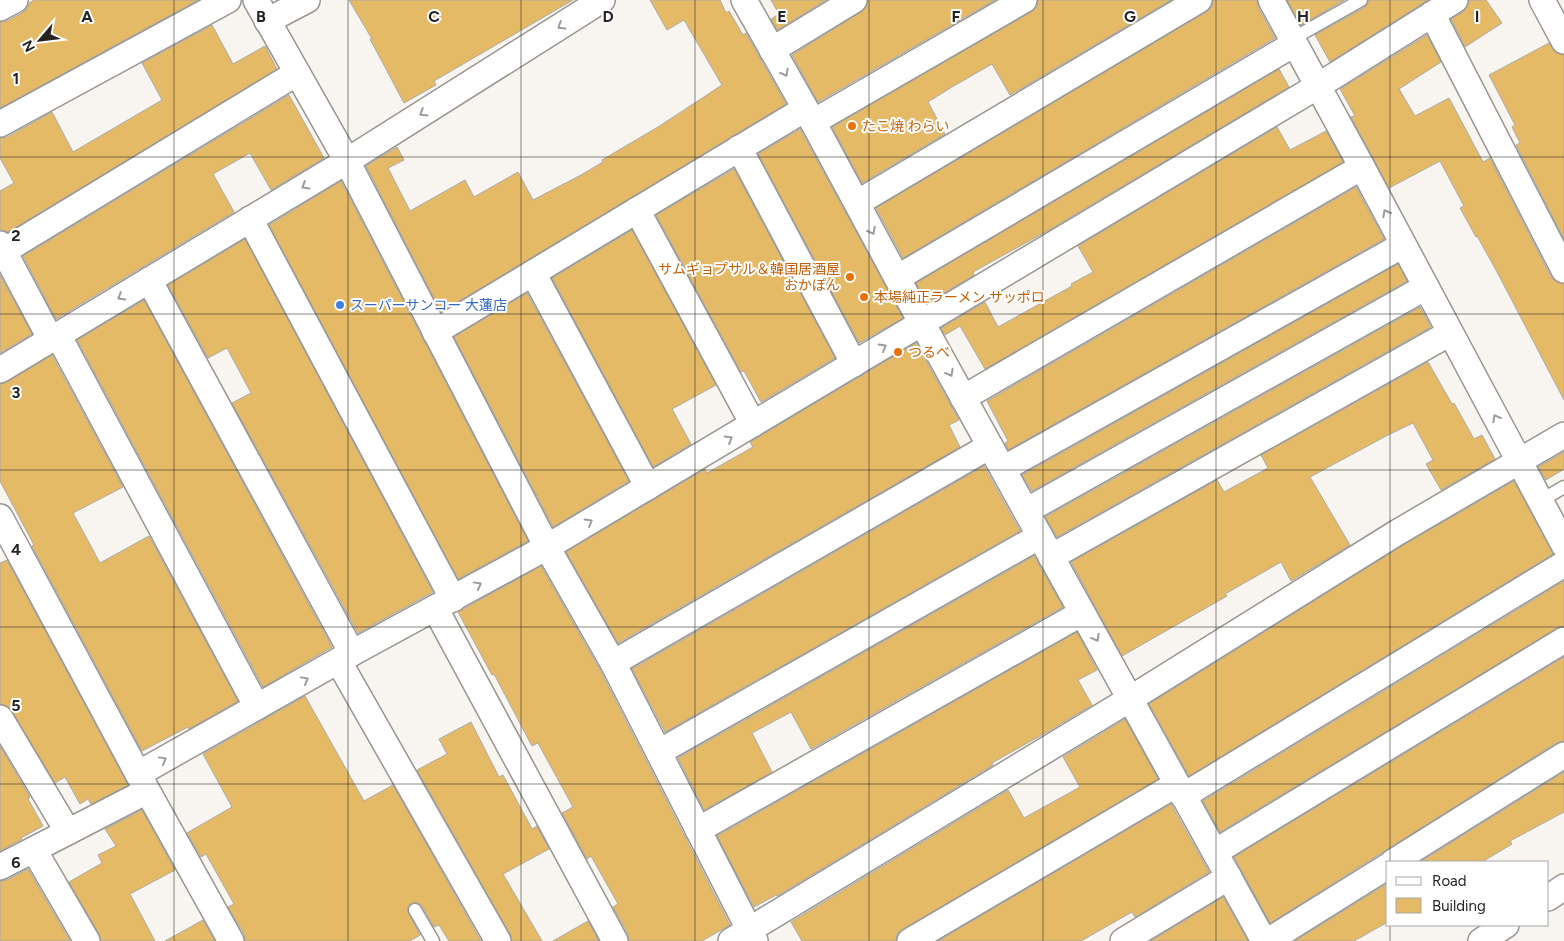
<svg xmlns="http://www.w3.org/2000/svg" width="1564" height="941" viewBox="0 0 1564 941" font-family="Figtree,'Noto Sans JP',sans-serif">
<rect width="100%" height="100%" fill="#f8f5f0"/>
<!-- building -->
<g fill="#e5ba67" stroke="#aca9a4">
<polygon points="34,0 198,0 0,108 0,22 7,21 22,13 27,8 29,3"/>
<polygon points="349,0 573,0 434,81 436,85 404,103 370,39 372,39"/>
<polygon points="650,0 720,0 726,13 729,11 743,35 746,33 786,104 441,312 366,166 397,147 404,160 388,168 410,211 465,180 474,197 518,172 533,200 581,175 603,162 602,160 658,127 722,85 684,20 667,30"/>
<polygon points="771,0 826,0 777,30 771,19 779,14"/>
<polygon points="868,0 995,0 818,102 792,55 861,12 866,7"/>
<polygon points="1038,0 1171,0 1010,95 992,64 952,87 928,102 945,134 862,183 832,127 1031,12 1037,7"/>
<polygon points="1213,0 1257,0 1258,7 1275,38 903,258 876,208 1206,12 1212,7"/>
<polygon points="1287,0 1344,0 1301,25"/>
<polygon points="1369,0 1428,0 1330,62 1315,35 1365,7"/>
<polygon points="1469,0 1486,0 1502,23 1465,47 1451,19 1463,12 1467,7"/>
<polygon points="212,25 233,64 265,46 277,69 8,232 0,230 0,191 14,183 0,158 0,138 7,137 52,112 73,152 162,100 142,63"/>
<polygon points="1427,35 1441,62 1399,89 1415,116 1449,98 1483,162 1490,158 1551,277 1557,282 1564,284 1564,400 1496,270 1477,236 1476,237 1460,208 1464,206 1440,161 1389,188 1351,117 1355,116 1340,89"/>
<polygon points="1549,43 1556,53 1564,55 1564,239 1516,145 1520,143 1512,127 1515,125 1489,75"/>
<polygon points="1279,69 1289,87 1049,230 973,272 974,275 927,303 916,283"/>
<polygon points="289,95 324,158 271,190 250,153 213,174 234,212 56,319 23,256"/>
<polygon points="1277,127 1290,150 1326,131 1343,162 985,369 960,326 945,335 941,328 985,302 998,327 1072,286 1071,284 1093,272 1078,246"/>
<polygon points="800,129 903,318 859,343 758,154"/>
<polygon points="734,169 835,358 761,402 744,371 741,372 656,215"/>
<polygon points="341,181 528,541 458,579 269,225"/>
<polygon points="1356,187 1384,239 1008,450 1005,443 1008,441 987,401"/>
<polygon points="632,230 716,385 672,409 691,444 653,467 552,278"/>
<polygon points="245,239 433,592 358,633 232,403 251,393 227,348 208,358 168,285"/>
<polygon points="1398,264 1407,281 1032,491 1022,475"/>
<polygon points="0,275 32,334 0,353"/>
<polygon points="527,293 629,481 553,527 454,337"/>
<polygon points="144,300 332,647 263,687 77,340"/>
<polygon points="1420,307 1431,327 1057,537 1045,517"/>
<polygon points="916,343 959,420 949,425 960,447 618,643 566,552 705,469 707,473 753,447 750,442"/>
<polygon points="52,355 123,487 73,513 100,563 149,536 238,701 189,729 188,727 142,751 32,546 34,545 0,481 0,384 7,382"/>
<polygon points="1428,362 1452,404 1454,403 1474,439 1482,435 1495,459 1441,490 1426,464 1433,460 1413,423 1386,436 1310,477 1350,545 1291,581 1281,562 1225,594 1227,596 1122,656 1071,562 1217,480 1224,492 1268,468 1261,455"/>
<polygon points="1564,452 1564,469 1546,480 1538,467"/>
<polygon points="984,466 1020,531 665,732 632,669"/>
<polygon points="1514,481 1553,554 1189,776 1149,704 1405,544"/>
<polygon points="1034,556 1063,607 811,749 791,712 752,733 772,772 704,810 678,758"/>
<polygon points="7,560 128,785 91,804 88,799 80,804 65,777 55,783 12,711 7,706 0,704 0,563"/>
<polygon points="541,566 600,670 730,925 702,941 629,941 628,934 613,907 618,904 591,856 587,859 562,813 573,807 538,743 532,746 494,674 492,675 458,612"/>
<polygon points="1564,581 1564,626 1557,628 1220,832 1203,801"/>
<polygon points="1077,632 1097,670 1078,680 1092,705 1047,732 992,763 993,765 777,896 776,895 754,907 717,836"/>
<polygon points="1564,657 1564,741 1556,743 1270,923 1234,857"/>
<polygon points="305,696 364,801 393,785 481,941 449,941 439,925 434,927 422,906 415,902 408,906 407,910 420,935 410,941 245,941 244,934 228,907 234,904 206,854 201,857 187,833 232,807 203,754"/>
<polygon points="1125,719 1158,779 903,929 897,934 896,941 802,941 791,922 1008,790 1024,818 1080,787 1063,757"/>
<polygon points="471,722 499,777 503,775 532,829 537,826 549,849 503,874 542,941 512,941 510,934 417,770 447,754 439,739"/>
<polygon points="0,746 30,797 28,799 43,826 21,838 22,839 0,851"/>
<polygon points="1564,772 1564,812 1510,841 1512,844 1482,862 1420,862"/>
<polygon points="1171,804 1209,872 1135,917 1132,912 1081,941 938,941"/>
<polygon points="142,810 175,870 130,894 155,941 101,941 99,934 69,882 102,863 98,855 116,846 105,829"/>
<polygon points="28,869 70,941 0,941 0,881 7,880"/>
<polygon points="1388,883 1388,922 1354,941 1295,941"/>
<polygon points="1223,897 1248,941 1151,941"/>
<polygon points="203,920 215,941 165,941"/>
<polygon points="588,921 599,941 553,941"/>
</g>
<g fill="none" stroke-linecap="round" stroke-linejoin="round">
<defs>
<g id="lane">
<polyline points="1292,39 1361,0"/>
<polyline points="1540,501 1564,487"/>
<polyline points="415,910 433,941"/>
</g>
<g id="street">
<polyline points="256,0 347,161 547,547 613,663 755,941"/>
<polyline points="744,0 813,122 897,278 1264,941"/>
<polyline points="1271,0 1362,167 1564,545"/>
<polyline points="1542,0 1564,41"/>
<polyline points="0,8 15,0"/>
<polyline points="1432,14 1564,270"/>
<polyline points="267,21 307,0"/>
<polyline points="772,50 854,0"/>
<polyline points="813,122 1024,0"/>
<polyline points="0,124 228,0"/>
<polyline points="739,148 854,364"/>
<polyline points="857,203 1199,0"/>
<polyline points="637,210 753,424"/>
<polyline points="250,219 453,599"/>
<polyline points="0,244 51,340"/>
<polyline points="4,251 297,73"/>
<polyline points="533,273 648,487"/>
<polyline points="897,278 1294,44"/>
<polyline points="149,280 352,653"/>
<polyline points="435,332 805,109"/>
<polyline points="58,335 257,707"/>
<polyline points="0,370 347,161 602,0"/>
<polyline points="963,398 1362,167"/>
<polyline points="1003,469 1403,245"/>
<polyline points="1026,511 1426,287"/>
<polyline points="0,517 138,774"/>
<polyline points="1051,557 1450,333"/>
<polyline points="435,608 615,941"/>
<polyline points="339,662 498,941"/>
<polyline points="613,663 990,446"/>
<polyline points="0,718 68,832"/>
<polyline points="659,752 1040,536"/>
<polyline points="1183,796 1564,564"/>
<polyline points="698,830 1082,613"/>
<polyline points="34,850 87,941"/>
<polyline points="1215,852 1564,640"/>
<polyline points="1393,862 1564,755"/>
<polyline points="0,867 147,791"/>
<polyline points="1548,898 1564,887"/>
<polyline points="231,941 138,774 352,653 547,547 1318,86 1455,0"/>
<polyline points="731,941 1130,699 1398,532 1564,435"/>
<polyline points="910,941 1177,784"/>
<polyline points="1123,941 1229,877"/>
<polyline points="1268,941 1388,866"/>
<polyline points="1481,941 1506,925"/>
</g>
</defs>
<!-- lane casing -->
<use href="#lane" stroke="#999691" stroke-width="15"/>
<!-- street casing -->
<use href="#street" stroke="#999691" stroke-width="28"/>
<!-- lane -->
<use href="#lane" stroke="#fff" stroke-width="12"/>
<!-- street -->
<use href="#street" stroke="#fff" stroke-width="25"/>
</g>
<!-- one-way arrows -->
<defs><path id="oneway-chevron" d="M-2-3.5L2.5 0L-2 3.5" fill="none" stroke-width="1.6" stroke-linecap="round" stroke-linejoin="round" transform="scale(1.25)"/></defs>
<g stroke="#9d9c9c">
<use href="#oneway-chevron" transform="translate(561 26) rotate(148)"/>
<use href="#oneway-chevron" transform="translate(785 73) rotate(61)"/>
<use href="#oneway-chevron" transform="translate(423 113) rotate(148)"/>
<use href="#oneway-chevron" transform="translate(305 186) rotate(149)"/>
<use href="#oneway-chevron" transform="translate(1386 213) rotate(-118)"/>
<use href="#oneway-chevron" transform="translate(872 231) rotate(62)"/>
<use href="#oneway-chevron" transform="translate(121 297) rotate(149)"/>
<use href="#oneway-chevron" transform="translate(883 347) rotate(-31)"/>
<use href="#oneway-chevron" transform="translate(950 373) rotate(61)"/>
<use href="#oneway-chevron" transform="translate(1496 418) rotate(-118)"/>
<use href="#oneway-chevron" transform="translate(729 439) rotate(-31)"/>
<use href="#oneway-chevron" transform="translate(589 522) rotate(-31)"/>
<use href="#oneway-chevron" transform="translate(478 585) rotate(-29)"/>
<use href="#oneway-chevron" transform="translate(1096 638) rotate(61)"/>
<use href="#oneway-chevron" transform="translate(305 680) rotate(-29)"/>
<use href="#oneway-chevron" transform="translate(163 760) rotate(-29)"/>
</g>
<!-- grid -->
<path fill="none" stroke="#252422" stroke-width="1" stroke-opacity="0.55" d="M 174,0 L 174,941M 348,0 L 348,941M 521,0 L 521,941M 695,0 L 695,941M 869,0 L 869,941M 1043,0 L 1043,941M 1216,0 L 1216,941M 1390,0 L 1390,862M 0,157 L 1564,157M 0,314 L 1564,314M 0,470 L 1564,470M 0,627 L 1564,627M 0,784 L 1564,784M 1390,925 L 1390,941"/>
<!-- markers -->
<g fill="#e8710a" stroke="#fff" stroke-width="2">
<circle cx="852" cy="126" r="5"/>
<circle cx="850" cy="277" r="5"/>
<circle cx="864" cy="297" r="5"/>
<circle cx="898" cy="352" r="5"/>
</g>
<circle fill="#3f7fe0" stroke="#fff" stroke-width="2" cx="340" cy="305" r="5"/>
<g text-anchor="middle" stroke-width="4" stroke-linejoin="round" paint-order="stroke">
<!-- food labels -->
<g font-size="14" fill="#c56008" stroke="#fff" text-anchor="start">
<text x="862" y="131">たこ焼 わらい</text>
<text x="840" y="274" text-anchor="end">サムギョプサル＆韓国居酒屋<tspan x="840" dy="16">おかぽん</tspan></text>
<text x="874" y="302">本場純正ラーメン サッポロ</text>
<text x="908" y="357">つるべ</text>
</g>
<!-- shop labels -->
<g font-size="14" fill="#366cbe" stroke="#fff" text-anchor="start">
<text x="350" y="310">スーパーサンコー 大蓮店</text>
</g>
</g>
<g font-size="16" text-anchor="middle" font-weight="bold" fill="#252422" stroke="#fff" stroke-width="4" stroke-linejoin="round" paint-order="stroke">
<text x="87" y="22">A</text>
<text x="261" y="22">B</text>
<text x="434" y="22">C</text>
<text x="608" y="22">D</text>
<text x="782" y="22">E</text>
<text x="956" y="22">F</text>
<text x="1130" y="22">G</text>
<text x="1303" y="22">H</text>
<text x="1477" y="22">I</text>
<text x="16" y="84">1</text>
<text x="16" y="241">2</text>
<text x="16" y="398">3</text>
<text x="16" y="555">4</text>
<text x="16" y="711">5</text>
<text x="16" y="868">6</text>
</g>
<!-- legend -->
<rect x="1386" y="861" width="162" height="65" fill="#ffffff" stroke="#a8a7a7"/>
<rect x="1396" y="877" width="25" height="8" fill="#ffffff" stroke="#a8a7a7"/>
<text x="1432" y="886" font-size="15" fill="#252422">Road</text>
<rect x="1396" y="898" width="25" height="15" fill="#e5ba67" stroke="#a8a7a7"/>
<text x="1432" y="911" font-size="15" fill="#252422">Building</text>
<!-- north arrow -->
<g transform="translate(40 40) rotate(242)" stroke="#ffffff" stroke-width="4" paint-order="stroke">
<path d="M0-4L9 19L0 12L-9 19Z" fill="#252422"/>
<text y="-8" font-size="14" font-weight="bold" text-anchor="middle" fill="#252422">N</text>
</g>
</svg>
